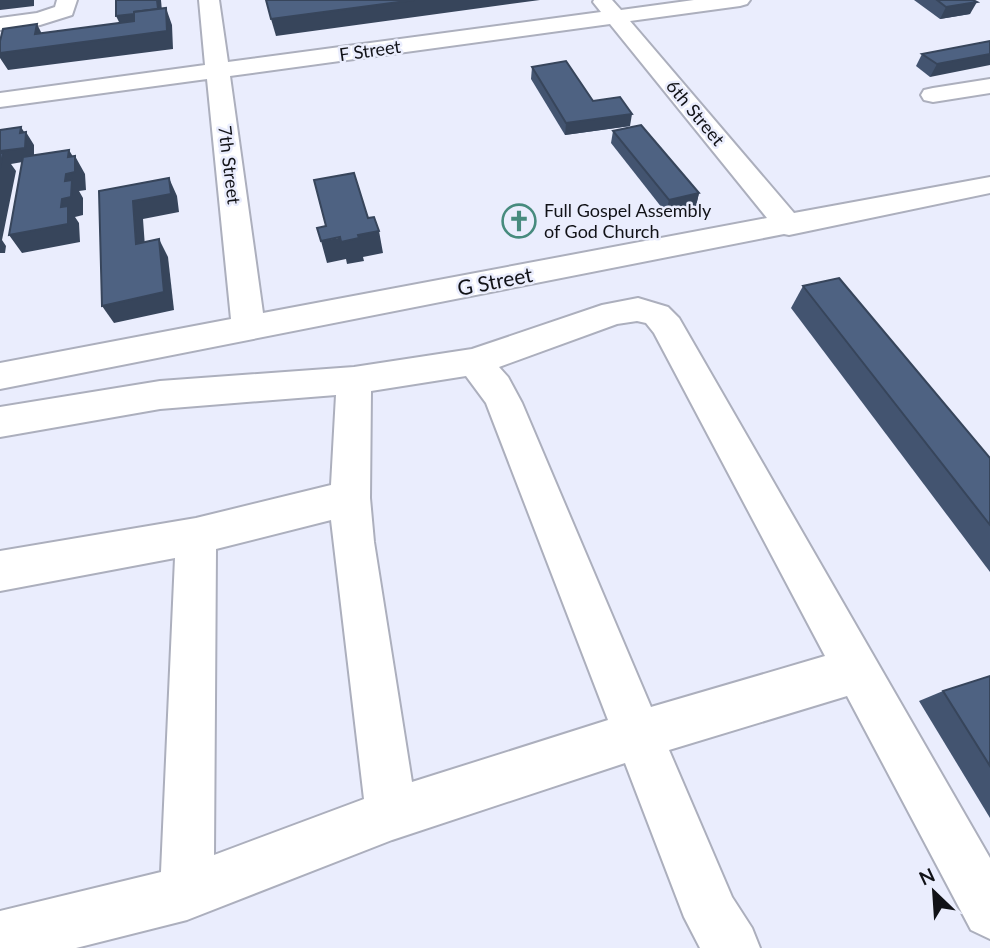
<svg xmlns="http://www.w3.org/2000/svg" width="990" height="948" viewBox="0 0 990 948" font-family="Lato,sans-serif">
<rect width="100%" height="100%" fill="#eaedfd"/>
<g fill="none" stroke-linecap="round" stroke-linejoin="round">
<defs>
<g id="minor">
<polygon points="57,0 77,0 72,15 40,25 0,30 0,18 37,13 55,7"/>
<path d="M 199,0 L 219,0 L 228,62 L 601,12 L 593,2 L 594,0 L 612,0 L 621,10 L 694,0 L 750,0 L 747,4 L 740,6 L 630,21 L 794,213 L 990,177 L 990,193 L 789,235 L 784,234 L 0,389 L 0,363 L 231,319 L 207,79 L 0,107 L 0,93 L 205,65 ZM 610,24 L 767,218 L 263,313 L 230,76 Z"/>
<polygon points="990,79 990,93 933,102 924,100 921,95 924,90 933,88"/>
<path d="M 638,298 L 668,307 L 679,318 L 990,858 L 990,939 L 971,930 L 847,696 L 669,750 L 732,897 L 752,928 L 760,948 L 700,948 L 684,917 L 625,763 L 392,840 L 187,920 L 76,948 L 0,948 L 0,911 L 161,872 L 175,558 L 0,591 L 0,551 L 196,518 L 331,485 L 336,395 L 160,409 L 0,437 L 0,407 L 160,381 L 354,367 L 472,349 L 602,305 ZM 637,321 L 646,323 L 654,333 L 825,656 L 651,707 L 522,403 L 508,377 L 499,367 L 617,324 ZM 466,376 L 486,403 L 608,720 L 412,782 L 374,542 L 370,498 L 371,391 ZM 331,520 L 364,799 L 214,855 L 216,549 Z"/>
</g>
</defs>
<!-- minor casing -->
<use href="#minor" stroke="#acafbd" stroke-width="4"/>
<!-- minor -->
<use href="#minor" fill="#fff" fill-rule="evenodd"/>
</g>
<!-- wall -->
<g fill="#435470">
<polygon points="914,0 973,0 970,14 940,19"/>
<polygon points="990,41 930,77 916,66 922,54"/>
<polygon points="532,67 593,101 630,126 565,135 531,79"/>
<polygon points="613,131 699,193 696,206 666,213 611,143"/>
<polygon points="803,286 990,458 990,572 791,308"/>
<polygon points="990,676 990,818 919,701 943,691"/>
</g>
<!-- shaded-wall -->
<g fill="#37455b">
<polygon points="0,0 34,0 34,6 0,10"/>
<polygon points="157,0 161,0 163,23 122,28 116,16"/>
<polygon points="414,0 540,0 276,36 271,19"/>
<polygon points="977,2 970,14 940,19 946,7"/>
<polygon points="166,8 172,25 173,49 8,70 0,58 0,53 35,34 37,24 46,42 167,31"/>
<polygon points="990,54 990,65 930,77 937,64"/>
<polygon points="632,114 630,126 565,135 566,123"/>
<polygon points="21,127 26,135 26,132 34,145 34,160 11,164 16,171 2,240 6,246 5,253 0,253 0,151 20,133"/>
<polygon points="69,150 75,160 75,156 85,174 86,190 79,191 83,198 83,215 75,217 79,223 80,242 22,253 9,235 61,207"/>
<polygon points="169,178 177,196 179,212 143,219 146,261 136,244 133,201"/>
<polygon points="699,193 696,206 666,213 669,200"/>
<polygon points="379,231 383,253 363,257 364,261 347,264 346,259 327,263 321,241"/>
<polygon points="159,239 168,257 174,310 114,323 102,306"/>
</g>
<!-- building -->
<g fill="#4e6282" stroke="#37455b" stroke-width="2">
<polygon points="116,0 157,0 158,9 134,12 134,14 116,16"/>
<polygon points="266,0 414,0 271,19"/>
<polygon points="937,0 973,0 977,2 946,7"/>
<polygon points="166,8 167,31 0,53 0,41 3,29 37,24 35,34 134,21 134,12"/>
<polygon points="990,41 990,54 937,64 922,54"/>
<polygon points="566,61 593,101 620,97 632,114 566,123 532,67"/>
<polygon points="641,125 699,193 669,200 613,131"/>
<polygon points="21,127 20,133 26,132 25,148 0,151 0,130"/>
<polygon points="69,150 68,157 75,156 75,172 66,174 65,181 72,180 71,197 62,199 61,207 68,206 68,224 9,235 23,157"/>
<polygon points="0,153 3,153 0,168"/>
<polygon points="354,173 368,218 374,217 379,231 358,235 359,238 341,242 340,237 321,241 317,228 326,226 314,180"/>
<polygon points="169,178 171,194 133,201 136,244 159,239 164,292 102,306 99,191"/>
<polygon points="839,278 990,458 990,525 803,286"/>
<polygon points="990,676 990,766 943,691"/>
</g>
<!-- icons -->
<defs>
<symbol id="church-ring" viewBox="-11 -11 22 22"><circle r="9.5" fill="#eaedfd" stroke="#478b7e" stroke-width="1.5"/><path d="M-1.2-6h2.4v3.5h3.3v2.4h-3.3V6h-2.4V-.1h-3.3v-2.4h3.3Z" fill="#478b7e"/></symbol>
</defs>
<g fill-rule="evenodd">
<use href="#church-ring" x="500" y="202" width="38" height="38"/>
</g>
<g text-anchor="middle" stroke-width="5" stroke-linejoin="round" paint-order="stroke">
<!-- far-street labels -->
<g font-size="18" fill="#111217" stroke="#eaedfd">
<text transform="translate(370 51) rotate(-8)" y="6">F Street</text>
<text transform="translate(695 113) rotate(50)" y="6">6th Street</text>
<text transform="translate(229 165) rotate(83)" y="6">7th Street</text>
</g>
<!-- far-poi labels -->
<g font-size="18" fill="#111217" stroke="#eaedfd" text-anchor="start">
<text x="544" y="217">Full Gospel Assembly<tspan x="544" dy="21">of God Church</tspan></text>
</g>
<!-- street labels -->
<g font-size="21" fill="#111217" stroke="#eaedfd">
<text transform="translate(495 282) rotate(-11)" y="7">G Street</text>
</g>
</g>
<!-- north arrow -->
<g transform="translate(934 892) rotate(335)" stroke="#eaedfd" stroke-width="5" paint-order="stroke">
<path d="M0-5L12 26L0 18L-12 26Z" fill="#111217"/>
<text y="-10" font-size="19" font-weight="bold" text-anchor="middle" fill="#111217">N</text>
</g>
</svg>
